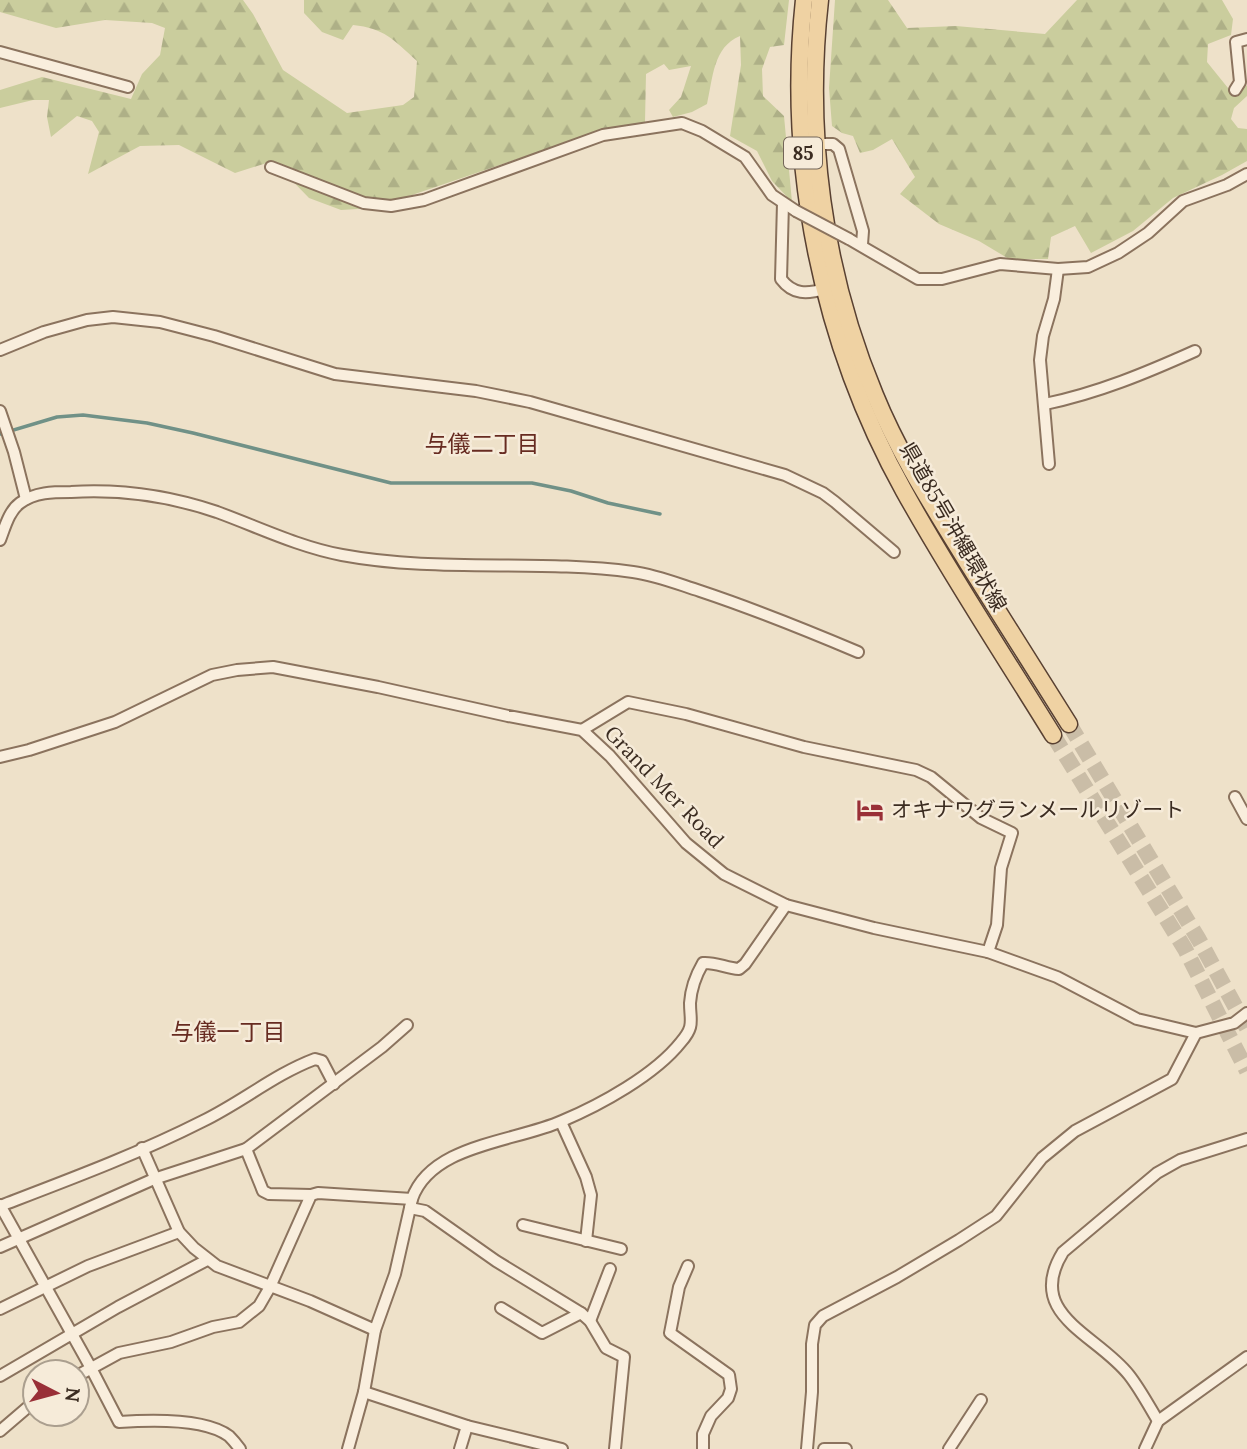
<svg xmlns="http://www.w3.org/2000/svg" width="1247" height="1449" viewBox="0 0 1247 1449" font-family="Lora,'Noto Sans JP',serif">
<defs>
<pattern id="forest-firs" width="22" height="20" patternUnits="userSpaceOnUse" patternTransform="scale(1.75)"><rect width="22" height="20" fill="#cacd9d"/><path d="M5 1l3.5 6h-7zM16 11l3.5 6h-7z" fill="#aeb087"/></pattern>
</defs>
<rect width="100%" height="100%" fill="#eee1c9"/>
<!-- forest -->
<g fill="url(#forest-firs)">
<path d="M 0,0 L 243,0 L 253,14 L 283,70 L 347,113 L 403,105 L 414,97 L 417,61 C 394,40 384,28 353,25 L 343,40 L 322,32 L 304,13 L 304,0 L 789,0 L 784,45 L 770,47 L 762,69 L 763,96 L 784,116 L 792,202 L 772,181 L 757,151 L 730,136 L 741,65 L 740,36 C 713,47 713,78 707,104 L 692,112 L 673,117 L 669,110 L 681,97 L 691,66 L 669,70 L 664,64 L 646,74 L 645,122 L 596,132 L 374,208 L 341,210 L 309,198 L 273,161 L 235,173 L 179,145 L 140,146 L 88,174 L 99,132 L 92,121 L 77,116 L 51,137 L 47,117 L 49,100 L 33,100 L 0,108 L 0,90 L 42,77 L 131,99 L 142,74 L 160,55 L 165,28 L 152,23 L 105,20 L 56,28 L 0,12 Z"/>
<polygon points="835,0 888,0 907,28 956,26 1045,34 1077,0 1222,0 1233,19 1231,35 1208,44 1207,62 1228,88 1237,94 1247,85 1247,96 1234,108 1231,119 1238,128 1247,129 1247,161 1222,175 1173,198 1133,231 1091,253 1075,226 1051,237 1048,259 1009,259 979,241 939,224 900,194 915,177 892,139 873,150 860,153 853,136 842,133 832,126 829,88"/>
</g>
<g fill="none" stroke-linecap="round" stroke-linejoin="round">
<!-- stream -->
<polyline stroke="#709187" stroke-width="3.5" points="0,434 57,417 83,415 147,423 193,433 391,483 532,483 571,491 608,503 660,514"/>
<!-- primary-tunnel -->
<g stroke="#cabda7" stroke-width="16" stroke-dasharray="16 8" stroke-linecap="butt">
<polyline points="1069,724 1199,940 1247,1028"/>
<polyline points="1053,735 1185,949 1247,1071"/>
</g>
<defs>
<g id="minor">
<polyline points="0,52 128,87"/>
<polyline points="1235,90 1240,82 1236,42 1247,39"/>
<polyline points="817,144 833,144 839,149 863,231 862,244"/>
<polyline points="271,167 364,203 391,206 424,200 603,135 682,123 702,131 745,157 772,195 796,211"/>
<path d="M 783,203 L 781,279 C 793,295 807,294 825,289"/>
<polyline points="849,239 918,279 942,279 1000,264 1058,269 1088,267 1118,253 1148,233 1183,201 1227,185 1247,174"/>
<polyline points="0,350 44,332 87,320 113,317 160,322 214,336 335,374 476,391 530,402 785,475 823,493 835,502 894,552"/>
<path d="M 1045,404 C 1098,393 1146,373 1195,351"/>
<polyline points="0,411 14,452 26,499"/>
<polyline points="1049,464 1040,360 1043,336 1054,299 1058,269"/>
<path d="M 0,540 C 5,527 9,511 20,503 C 35,492 53,492 71,492 C 120,489 170,496 217,512 C 258,527 299,547 342,555 C 438,573 537,559 633,572 C 656,575 678,584 700,591 C 754,609 806,630 858,652"/>
<polyline points="582,730 628,702 686,714 804,747 916,770 931,777 981,818 1012,833 1001,868 997,925 988,952"/>
<polyline points="0,757 29,750 115,722 212,675 237,670 273,667 378,687 508,716 582,730 610,756 686,843 724,874 786,905 874,928 988,952 1057,977 1137,1019 1196,1033 1234,1023 1247,1013"/>
<polyline points="1235,797 1247,819"/>
<polyline points="561,1122 586,1177 591,1195 586,1241"/>
<polyline points="142,1148 179,1232 194,1248 217,1266 310,1301 375,1330"/>
<polyline points="246,1149 263,1191 269,1194 311,1195"/>
<path d="M 0,1205 L 91,1368 L 119,1422 C 148,1420 205,1418 229,1436 C 233,1440 237,1445 240,1449"/>
<path d="M 0,1206 C 68,1180 138,1154 203,1121 C 242,1102 275,1074 315,1059 L 322,1061 L 334,1084"/>
<polyline points="410,1208 425,1211 496,1261 581,1313 590,1321 606,1348 624,1357 615,1449"/>
<polyline points="523,1225 621,1249"/>
<polyline points="0,1247 154,1179 246,1149 382,1047 407,1025"/>
<polyline points="688,1266 679,1287 670,1333 729,1375 731,1389 728,1398 711,1416 703,1434 703,1449"/>
<polyline points="501,1308 542,1333 581,1313"/>
<polyline points="0,1309 88,1266 179,1232"/>
<polyline points="590,1321 610,1269"/>
<polyline points="0,1376 118,1307 207,1260"/>
<polyline points="77,1376 119,1353 171,1342 213,1327 239,1322 259,1306 270,1287 311,1195 318,1193 412,1199"/>
<polyline points="364,1392 467,1426 562,1449"/>
<path d="M 1158,1421 C 1149,1406 1140,1389 1129,1375 C 1097,1334 1024,1315 1063,1252 L 1157,1173 L 1180,1160 L 1247,1139"/>
<polyline points="0,1431 35,1401"/>
<path d="M 348,1449 L 364,1392 L 375,1330 L 395,1274 L 412,1199 C 431,1144 515,1142 562,1121 C 600,1105 655,1075 681,1042 C 695,1026 690,1021 690,1003 C 691,988 696,975 703,963 C 715,962 726,968 739,969 L 745,964 L 786,905"/>
<polyline points="460,1449 467,1426"/>
<polyline points="807,1449 812,1392 812,1344 815,1325 823,1316 897,1277 959,1240 996,1216 1042,1158 1075,1131 1172,1079 1196,1033"/>
<polyline points="824,1449 846,1449"/>
<polyline points="949,1449 981,1400"/>
<polyline points="1145,1449 1158,1421 1247,1357"/>
</g>
<g id="primary">
<path d="M 804,0 C 786,167 822,344 904,491 C 950,574 1003,654 1053,735"/>
<path d="M 820,0 C 805,133 823,271 875,395 C 899,454 934,508 967,562 C 1001,616 1035,670 1069,724"/>
</g>
</defs>
<!-- minor casing -->
<use href="#minor" stroke="#8b735e" stroke-width="14"/>
<!-- primary casing -->
<use href="#primary" stroke="#594132" stroke-width="19"/>
<!-- minor -->
<use href="#minor" stroke="#f9eedd" stroke-width="10"/>
<!-- primary -->
<use href="#primary" stroke="#efd2a3" stroke-width="16"/>
<defs>
<polyline id="minor-bridge" points="796,211 849,239"/>
</defs>
<!-- minor-bridge casing -->
<use href="#minor-bridge" stroke="#8b735e" stroke-width="14" stroke-linecap="butt"/>
<!-- minor-bridge -->
<use href="#minor-bridge" stroke="#f9eedd" stroke-width="10"/>
</g>
<!-- icons -->
<defs>
<symbol id="hotel-bare" viewBox="-9 -9 18 18"><path d="M-6-4.5h1.5V1H6V5H4.5V3h-9V5H-6ZM-4 0a1.8 1.8 0 1 1 3.6 0ZM.5 0V-2.5h3Q6-2.5 6 0Z" fill="#992f37" stroke="#f6ebd9" stroke-width="2.5" paint-order="stroke"/></symbol>
</defs>
<g fill-rule="evenodd">
<use href="#hotel-bare" x="851" y="791" width="38" height="38"/>
</g>
<g text-anchor="middle" stroke-width="5" stroke-linejoin="round" paint-order="stroke">
<!-- shield labels -->
<rect fill="#f6ebd9" stroke="#736558" stroke-width="2" x="784" y="137.5" width="38" height="31" rx="5"/>
<g font-size="19" font-weight="bold" fill="#3b2c21">
<text x="803" y="160">85</text>
</g>
<!-- street labels -->
<g font-size="21" fill="#3b2c21" stroke="#f6ebd9">
<text transform="translate(953 527) rotate(60)" y="7">県道85号沖縄環状線</text>
<text transform="translate(664 787) rotate(46)" y="7">Grand Mer Road</text>
</g>
<!-- poi labels -->
<g font-size="21" fill="#3b2c21" stroke="#f6ebd9" text-anchor="start">
<text x="891" y="817">オキナワグランメールリゾート</text>
</g>
<!-- neighbourhood labels -->
<g font-size="23" fill="#672b21" stroke="#f6ebd9">
<text x="482" y="452">与儀二丁目</text>
<text x="228" y="1040">与儀一丁目</text>
</g>
</g>
<!-- north arrow -->
<g transform="translate(56 1393) rotate(96)"><circle r="33" fill="#f6ebd9" stroke="#ab9f8f" stroke-width="2"/>
<path d="M0-5L12 26L0 18L-12 26Z" fill="#992f37"/>
<text y="-10" font-size="19" font-weight="bold" text-anchor="middle" fill="#3b2c21">N</text>
</g>
</svg>
